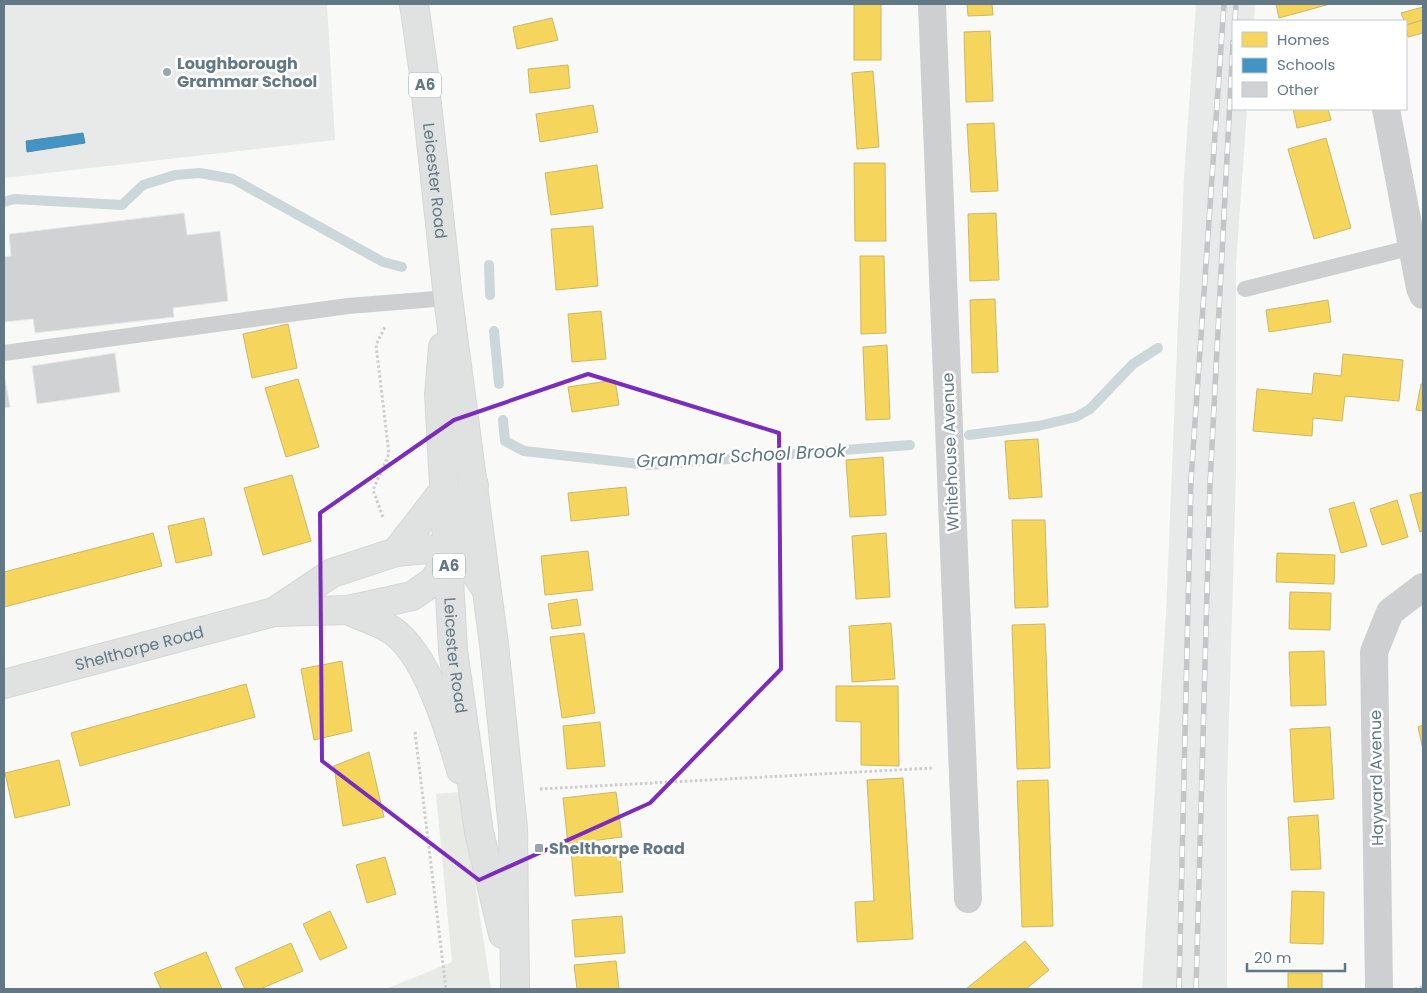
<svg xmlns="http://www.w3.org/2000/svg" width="1427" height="993" viewBox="0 0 1427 993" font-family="Poppins,sans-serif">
<rect width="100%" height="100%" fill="#f9f9f8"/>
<!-- built -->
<g fill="#e7eae9">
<polygon points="4,4 327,4 335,140 4,178"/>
<polygon points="1196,4 1255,4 1254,21 1233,21 1233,109 1247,109 1236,265 1236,473 1227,789 1227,989 1142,989 1166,615 1184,177"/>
</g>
<!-- green -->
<polygon fill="#e8ebe5" points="461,792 491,989 386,989 452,962 436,794"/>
<!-- homes -->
<g fill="#f6d55c" stroke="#cab968">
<rect x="854" y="4" width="27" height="56"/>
<polygon points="967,4 992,4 993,15 968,16"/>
<polygon points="1276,4 1330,4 1279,18"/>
<polygon points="1423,7 1423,20 1406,25 1401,13"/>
<polygon points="552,18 558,40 517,49 513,27"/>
<polygon points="1423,20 1423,33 1408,37 1406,25"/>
<polygon points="990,31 993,101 966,102 964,32"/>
<polygon points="568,65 570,88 530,93 528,69"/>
<polygon points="873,71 879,147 857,149 852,73"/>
<polygon points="593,105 598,132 540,142 536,114"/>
<polygon points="1293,109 1328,109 1331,120 1297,128"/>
<polygon points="994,123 998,191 971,192 967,124"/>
<polygon points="1326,138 1351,228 1314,239 1288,149"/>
<polygon points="854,163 885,163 886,241 855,241"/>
<polygon points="597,165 603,208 551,215 545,173"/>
<polygon points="996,213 999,280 970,281 968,214"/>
<polygon points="593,226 598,286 556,290 551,229"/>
<polygon points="860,256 884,256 886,333 861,334"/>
<polygon points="995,299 998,372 972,373 970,300"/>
<polygon points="1328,300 1331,322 1269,332 1266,310"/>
<polygon points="601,311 606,359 572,362 568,314"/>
<polygon points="288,324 297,368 252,378 243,334"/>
<polygon points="887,345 890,419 866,420 863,347"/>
<polygon points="1343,354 1403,360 1399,401 1345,396 1342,421 1313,418 1312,436 1253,431 1257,389 1312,394 1314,373 1341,376"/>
<polygon points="298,379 319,447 286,457 265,388"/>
<polygon points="615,380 619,405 572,412 568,387"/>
<polygon points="1421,384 1423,384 1423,411 1416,410"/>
<polygon points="1038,439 1042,497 1009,499 1005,441"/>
<polygon points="883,457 886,515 850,517 846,460"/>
<polygon points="292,475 311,541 263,555 244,488"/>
<polygon points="626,487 629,515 571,521 568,493"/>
<polygon points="1423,492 1423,531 1420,532 1410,495"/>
<polygon points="1397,500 1408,537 1382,545 1370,509"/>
<polygon points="1354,502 1367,546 1341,553 1329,509"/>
<polygon points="204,518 212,555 176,563 168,526"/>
<polygon points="1012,520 1045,520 1048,607 1015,608"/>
<polygon points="153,533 162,566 4,607 4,572"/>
<polygon points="886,533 890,597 856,599 852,536"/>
<polygon points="588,551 593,590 545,595 541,556"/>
<polygon points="1277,553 1335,555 1334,584 1276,582"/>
<polygon points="1290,592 1331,593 1330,630 1289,629"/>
<polygon points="577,599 581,625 552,629 548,604"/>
<polygon points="891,623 895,679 852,682 849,626"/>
<polygon points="1045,624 1050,768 1017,769 1012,625"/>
<polygon points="584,633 595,713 562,718 550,637"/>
<polygon points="1324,651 1326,705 1291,706 1289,652"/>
<polygon points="342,661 352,731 314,740 301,669"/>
<polygon points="246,684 255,717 80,766 71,733"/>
<polygon points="836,686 898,686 899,766 861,765 861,722 836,721"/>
<polygon points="600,722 605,766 567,769 563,726"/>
<polygon points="1423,725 1423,750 1418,727"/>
<polygon points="1330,727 1334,799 1294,802 1290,729"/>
<polygon points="369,752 384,817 343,826 334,766"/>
<polygon points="59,760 70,805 15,818 5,773"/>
<polygon points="903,778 913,939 857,942 855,902 874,901 867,780"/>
<polygon points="1048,780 1053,926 1022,927 1017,781"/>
<polygon points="616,792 622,837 568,844 563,798"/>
<polygon points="1318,815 1321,869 1291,870 1288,817"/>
<polygon points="619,845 623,892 575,896 571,849"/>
<polygon points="385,857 396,894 367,903 356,865"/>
<polygon points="1292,891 1324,892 1323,944 1290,943"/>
<polygon points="330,911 347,948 320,960 303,924"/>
<polygon points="622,916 625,953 575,957 572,920"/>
<polygon points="1025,941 1049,970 1026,989 966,989"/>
<polygon points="291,943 303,971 260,989 245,989 235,968"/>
<polygon points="206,952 222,989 161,989 154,973"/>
<polygon points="616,961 619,989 577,989 574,965"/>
<rect x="1288" y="973" width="34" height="16"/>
</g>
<!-- schools -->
<polygon fill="#4393c3" stroke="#4c8bb0" points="83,133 85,143 27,152 26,141"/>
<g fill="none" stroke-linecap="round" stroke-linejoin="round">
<!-- stream -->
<g stroke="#ccd7d9" stroke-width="10">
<polyline points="4,202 14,199 122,205 143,185 175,175 200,173 233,179 383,262 402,267"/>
<polyline points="489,265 490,295"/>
<polyline points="494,331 499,384"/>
<polyline points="503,420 505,441 524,451 649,465 910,445"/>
<polyline points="969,435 1038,426 1076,417 1090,409 1133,364 1158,348"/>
</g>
</g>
<!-- building -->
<g fill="#d0d2d3" stroke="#e8e8e8">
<polygon points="184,213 187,235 220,231 228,301 173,308 174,317 35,333 33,319 4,322 4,257 11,256 9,234"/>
<polygon points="115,353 120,392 37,404 32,366"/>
<polygon points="4,374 10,407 4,408"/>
</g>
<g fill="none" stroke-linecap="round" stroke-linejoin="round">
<defs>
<g id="secondary">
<polyline points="396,552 445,489"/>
<path d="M 348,610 C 362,617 380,622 393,631 C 427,655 450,731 461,770"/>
<polyline points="274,612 332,573 396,552 427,549 448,555 470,565 486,589"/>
<path id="s1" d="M 4,684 L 274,612 L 348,610 L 412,596 L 434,581 L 448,555 L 464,520 L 474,485"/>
</g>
<g id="highway">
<path id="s2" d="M 414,4 L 423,67 L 448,298 L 494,644 L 513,828 L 515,989"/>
<path id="s3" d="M 443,347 L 439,394 L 453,650 L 479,832 L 503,934"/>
</g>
</defs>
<!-- secondary casing -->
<use href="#secondary" stroke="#d6d7d8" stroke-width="30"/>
<!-- highway casing -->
<use href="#highway" stroke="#d6d7d7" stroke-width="30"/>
<!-- path -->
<g stroke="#cbcdce" stroke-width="3" stroke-dasharray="2.5 2.5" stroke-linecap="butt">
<polyline points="383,517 373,490 389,454 376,345 385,327"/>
<polyline points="415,732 446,989"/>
<polyline points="540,789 933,768"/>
<polyline points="1415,989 1423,987"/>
</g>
<!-- lane -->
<g stroke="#cdcfd0" stroke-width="16">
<polyline points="1245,289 1413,247"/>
<polyline points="4,353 348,306 448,298"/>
</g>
<!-- street -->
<g stroke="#cdcfd0" stroke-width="28">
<polyline points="932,4 968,899"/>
<polyline points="1386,109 1420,288 1423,295"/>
<polyline points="1379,989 1374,652 1390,612 1423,587"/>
</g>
<!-- secondary -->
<use href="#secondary" stroke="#e0e2e2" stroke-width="28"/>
<!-- highway -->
<use href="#highway" stroke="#e0e2e2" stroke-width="28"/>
<defs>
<g id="rail">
<polyline points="1235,21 1236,4"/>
<polyline points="1179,989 1191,480 1224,4"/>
<polyline points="1196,989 1210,484 1233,42"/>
</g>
</defs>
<!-- rail casing -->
<use href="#rail" stroke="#c3c6c7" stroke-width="5.5"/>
<!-- rail -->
<use href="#rail" stroke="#fff" stroke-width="4" stroke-dasharray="11" stroke-linecap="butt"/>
</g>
<!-- marked area -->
<path fill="none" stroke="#7b2cbf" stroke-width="4" stroke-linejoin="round" d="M 588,374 L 779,433 L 781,669 L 650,803 L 479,880 L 322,761 L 320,513 L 454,420 Z"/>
<!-- markers -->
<g fill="#97a6ad" stroke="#fff" stroke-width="2">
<circle cx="167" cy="72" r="5"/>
<rect x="534" y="843" width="10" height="10" rx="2.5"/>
</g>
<g text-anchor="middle" stroke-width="5" stroke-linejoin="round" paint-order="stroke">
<!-- shield labels -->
<g fill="#fff" stroke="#91a1aa" stroke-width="1">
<rect x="409" y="72.5" width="32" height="25" rx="4"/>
<rect x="433" y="553.5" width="32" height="25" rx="4"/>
</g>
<g font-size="15" font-weight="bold" fill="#627985">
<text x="425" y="90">A6</text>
<text x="449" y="571">A6</text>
</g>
<!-- poi labels -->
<g font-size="16" font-weight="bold" fill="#627985" stroke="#fff" text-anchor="start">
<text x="177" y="69">Loughborough<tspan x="177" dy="18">Grammar School</tspan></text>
<text x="549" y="854">Shelthorpe Road</text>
</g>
<!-- street labels -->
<g font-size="16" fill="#627985" stroke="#fff">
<text dy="6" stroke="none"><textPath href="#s2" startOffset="178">Leicester Road</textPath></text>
<text transform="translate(950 452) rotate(-92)" y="6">Whitehouse Avenue</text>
<text dy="6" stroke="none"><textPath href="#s1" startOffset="140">Shelthorpe Road</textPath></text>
<text dy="6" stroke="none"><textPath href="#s3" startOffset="309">Leicester Road</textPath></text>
<text transform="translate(1376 778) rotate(-91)" y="6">Hayward Avenue</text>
</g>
<!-- water labels -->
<g font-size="18" font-style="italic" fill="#5d787e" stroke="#fff">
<text transform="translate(741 456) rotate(-3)" y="6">Grammar School Brook</text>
</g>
</g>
<!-- border -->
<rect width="1427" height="993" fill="none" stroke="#627985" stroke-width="10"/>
<!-- legend -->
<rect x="1232" y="20" width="175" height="90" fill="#ffffff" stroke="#c0c9ce"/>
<rect x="1242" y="32" width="25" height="15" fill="#f6d55c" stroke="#c0c9ce"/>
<text x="1277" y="45" font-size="15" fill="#627985">Homes</text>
<rect x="1242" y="58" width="25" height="15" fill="#4393c3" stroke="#c0c9ce"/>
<text x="1277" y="70" font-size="15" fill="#627985">Schools</text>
<rect x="1242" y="82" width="25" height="15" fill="#d0d2d3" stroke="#c0c9ce"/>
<text x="1277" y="95" font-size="15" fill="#627985">Other</text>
<!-- scale -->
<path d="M1247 963v8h98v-8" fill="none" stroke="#627985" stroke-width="2.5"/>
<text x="1254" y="963" font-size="15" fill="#627985" stroke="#ffffff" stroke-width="4" paint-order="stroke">20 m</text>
</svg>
